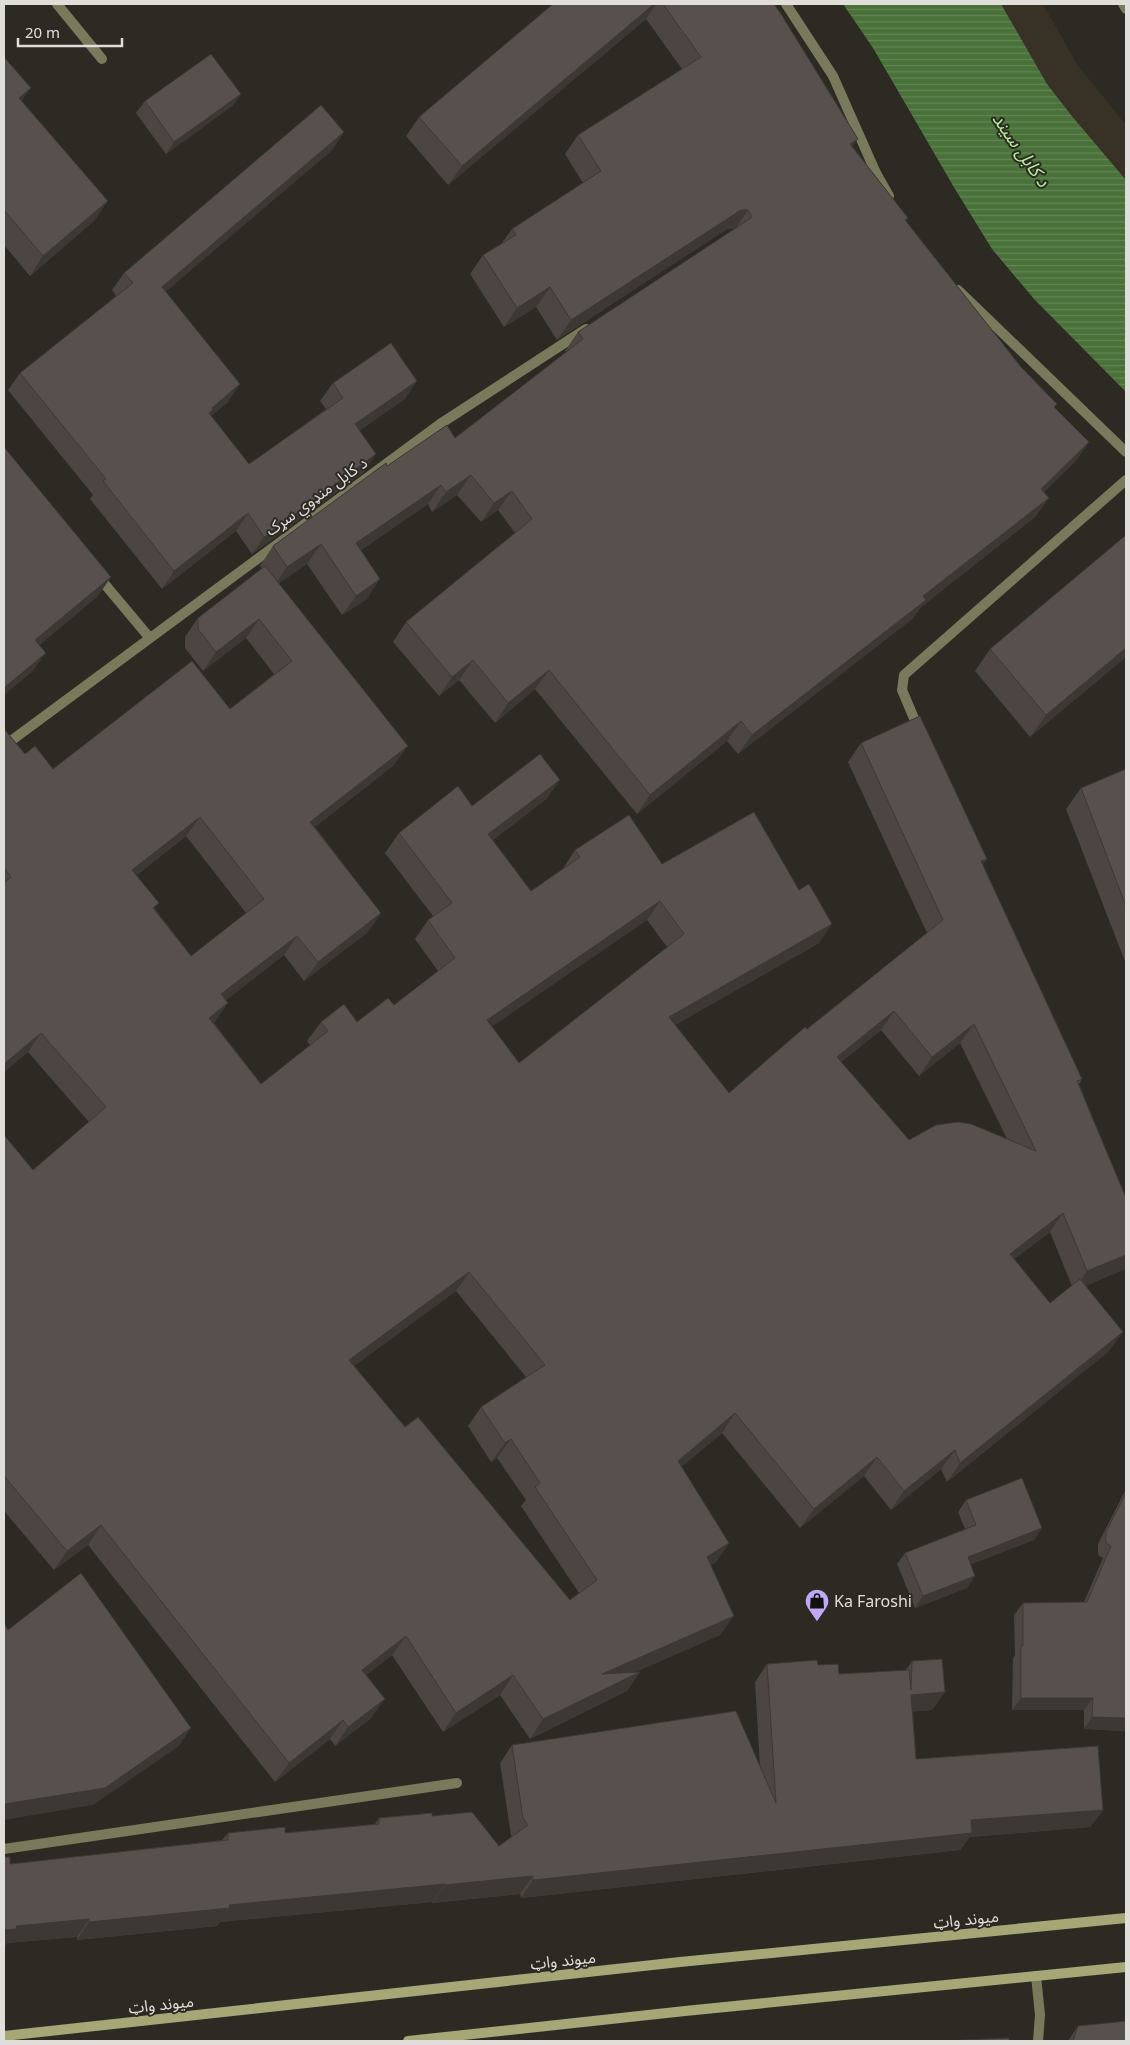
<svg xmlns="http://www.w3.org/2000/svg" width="1130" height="2045" viewBox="0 0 1130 2045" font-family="'Noto Sans','Noto Sans Arabic',sans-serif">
<defs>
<pattern id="water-rules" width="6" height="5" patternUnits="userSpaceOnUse" patternTransform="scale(1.25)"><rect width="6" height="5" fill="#497139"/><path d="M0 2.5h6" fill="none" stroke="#638555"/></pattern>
</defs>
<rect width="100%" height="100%" fill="#2d2923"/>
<!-- built -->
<polygon fill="#383125" points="1001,4 1043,4 1077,64 1126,125 1126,180 1071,115 1047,84"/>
<!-- water -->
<polygon fill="url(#water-rules)" points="843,4 1001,4 1047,84 1071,115 1126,180 1126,392 1034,299 992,249 955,189 873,48"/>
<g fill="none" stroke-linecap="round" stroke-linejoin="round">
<!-- service -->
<g stroke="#79795c" stroke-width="10">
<polyline points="57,4 102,59"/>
<polyline points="919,730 902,690 904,675 1126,480"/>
<polyline points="4,1849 457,1783"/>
</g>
<!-- minor -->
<g stroke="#79795c" stroke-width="10">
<polyline points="786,4 833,76 876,173 889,196"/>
<polyline points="1123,4 1126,9"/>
<polyline points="958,290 1126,452"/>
<polyline points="97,575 149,637"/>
<polyline points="4,746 440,424 586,329"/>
<polyline points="1036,1976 1040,2015 1038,2041"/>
</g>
<!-- secondary -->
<g stroke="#a6a677" stroke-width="10">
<polyline points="4,2036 680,1962 1126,1918"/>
<polyline points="408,2041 685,2011 1126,1967"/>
</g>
</g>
<!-- wall -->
<g fill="#4c4541" fill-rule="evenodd">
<path d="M 553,4 L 774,4 L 853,147 L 908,218 L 906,221 L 1021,367 L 1055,408 L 1089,442 L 1075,462 L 1044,492 L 1049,498 L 1035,517 L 921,607 L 912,619 L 738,754 L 727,741 L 637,814 L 535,689 L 495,723 L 459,680 L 439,696 L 393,642 L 406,622 L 515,533 L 498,510 L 481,522 L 457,495 L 432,512 L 428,504 L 361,550 L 367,599 L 342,615 L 307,564 L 279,583 L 394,765 L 315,827 L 381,913 L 368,932 L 304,981 L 284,955 L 226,1000 L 215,1022 L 214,1023 L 261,1084 L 310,1045 L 307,1041 L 321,1022 L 357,1022 L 394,1005 L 438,971 L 415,939 L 428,920 L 433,916 L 385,853 L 399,833 L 472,806 L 560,780 L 546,799 L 493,840 L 531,891 L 562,870 L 575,850 L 662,864 L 819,943 L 675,1025 L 729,1093 L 927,933 L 848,762 L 861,743 L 987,859 L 982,865 L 1082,1079 L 1079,1084 L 1126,1198 L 1085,1286 L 1109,1351 L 947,1482 L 941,1469 L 891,1510 L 864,1476 L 800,1528 L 722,1433 L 681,1467 L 729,1543 L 716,1562 L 711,1565 L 720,1635 L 635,1672 L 640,1672 L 627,1691 L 530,1739 L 500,1695 L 443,1732 L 392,1655 L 366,1675 L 371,1718 L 335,1746 L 330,1739 L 275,1782 L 88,1545 L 54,1570 L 4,1511 L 4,1135 L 33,1170 L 89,1122 L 28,1052 L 4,1072 L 4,729 L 25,754 L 53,769 L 230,709 L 274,674 L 246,638 L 203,671 L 185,648 L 185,637 L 198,618 L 262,569 L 260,566 L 273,546 L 387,466 L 455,438 L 566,352 L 565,351 L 578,332 L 734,229 L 727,229 L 557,340 L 536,307 L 504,327 L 470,274 L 483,255 L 501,244 L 512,229 L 583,183 L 565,154 L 578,135 L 682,69 L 646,19 L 448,185 L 406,136 L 419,117 ZM 186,836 L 246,913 L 191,956 L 155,909 L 137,875 ZM 647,920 L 667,947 L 519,1063 L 492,1026 ZM 881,1030 L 919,1076 L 960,1043 L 1007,1139 L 909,1140 L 841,1062 ZM 1050,1232 L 1072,1286 L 1050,1303 L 1014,1259 ZM 456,1291 L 526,1377 L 481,1407 L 468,1426 L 491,1462 L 497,1458 L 526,1500 L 521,1506 L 579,1593 L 570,1600 L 405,1427 L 354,1366 Z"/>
<polygon points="4,57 21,101 95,220 30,276 4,245"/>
<polygon points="241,94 232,106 166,154 136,113 145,101"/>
<polygon points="344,132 332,150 165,292 228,402 211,416 249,464 326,409 320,401 333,383 405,399 360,430 364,472 252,554 236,531 162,589 90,499 93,495 8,390 20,373 116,296 112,290 124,273"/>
<polygon points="990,649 1126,657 1030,737 975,671"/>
<polygon points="1126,769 1126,964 1066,809 1081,788"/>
<polygon points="1126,1489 1126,1731 1084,1729 1084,1710 1012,1710 1013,1658 1015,1655 1014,1615 1023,1603 1084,1602 1103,1558 1098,1555 1098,1544"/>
<polygon points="966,1500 1042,1528 1034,1540 971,1564 967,1588 915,1608 897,1564 905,1553 965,1529 958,1512"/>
<polygon points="912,1661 945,1692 932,1710 913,1711 916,1759 1103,1810 1090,1827 970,1837 960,1850 521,1898 520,1894 432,1903 432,1902 220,1922 217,1926 77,1940 77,1937 7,1943 4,1947 10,1864 222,1840 228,1833 285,1833 375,1824 379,1818 432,1816 499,1846 512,1837 511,1835 500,1763 512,1745 760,1767 755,1682 767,1664 818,1665 839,1674 906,1670"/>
<polygon points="1078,2026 1126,2041 1068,2041"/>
</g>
<!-- shaded-wall -->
<g fill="#3e3835">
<polygon points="654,4 656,4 646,19 448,185 462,166"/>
<polygon points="31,88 17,107 19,98"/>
<polygon points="241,94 232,106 166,154 174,142"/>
<polygon points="344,132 332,150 150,305 162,287"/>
<polygon points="858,139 844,158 850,144"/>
<polygon points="108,201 95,220 30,276 43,256"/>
<polygon points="741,210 748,210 735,229 727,229 557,340 571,320"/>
<polygon points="550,287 536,307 504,327 517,308"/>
<polygon points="417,381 405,399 343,442 355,424"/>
<polygon points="240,384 228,402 206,420 212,408"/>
<polygon points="1089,442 1075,462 1027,508 1041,489"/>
<polygon points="376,454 364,472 252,554 264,537"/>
<polygon points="471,475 457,495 432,512 446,492"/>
<polygon points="441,485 428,504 342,562 356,543"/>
<polygon points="512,491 498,510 481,522 494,503"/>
<polygon points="1049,498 1035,517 921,607 912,619 738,754 752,735 923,596"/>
<polygon points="248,513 236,531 162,589 174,571"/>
<polygon points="321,544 307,564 274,586 287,567"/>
<polygon points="111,577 98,596 22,660 35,640"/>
<polygon points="380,579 367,599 342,615 356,596"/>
<polygon points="259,619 246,638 203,671 216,652"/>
<polygon points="1126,648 1126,657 1030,737 1046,715"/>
<polygon points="46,653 32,672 4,695 4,688"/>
<polygon points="473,660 459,680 439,696 452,677"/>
<polygon points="549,670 535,689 495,723 508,703"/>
<polygon points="741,721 727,741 637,814 650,795"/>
<polygon points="408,746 394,765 297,841 310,822"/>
<polygon points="560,780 546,799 475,853 488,834"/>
<polygon points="200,817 186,836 119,889 132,870"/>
<polygon points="987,859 973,878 981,861"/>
<polygon points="660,901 647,920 474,1039 487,1020"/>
<polygon points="381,913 368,932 304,981 318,962"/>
<polygon points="832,924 819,943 656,1036 669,1017"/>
<polygon points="297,936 284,955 208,1014 221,994"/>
<polygon points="228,1003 215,1022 196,1037 209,1018"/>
<polygon points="894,1011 881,1030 824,1076 837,1057"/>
<polygon points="974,1024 960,1043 919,1076 932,1057"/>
<polygon points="41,1033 28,1052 4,1072 4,1064"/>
<polygon points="1063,1213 1050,1232 996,1273 1010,1254"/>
<polygon points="1126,1255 1126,1269 1074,1291 1087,1271"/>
<polygon points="469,1272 456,1291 336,1379 349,1360"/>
<polygon points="1123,1332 1109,1351 947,1482 960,1463"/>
<polygon points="735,1413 722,1433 664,1481 678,1461"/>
<polygon points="511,1439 497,1458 491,1462 505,1443"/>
<polygon points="955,1450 941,1469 891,1510 904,1491"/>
<polygon points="877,1457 864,1476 800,1528 814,1509"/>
<polygon points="101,1525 88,1545 54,1570 67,1551"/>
<polygon points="1042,1528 1034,1540 959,1569 968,1557"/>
<polygon points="729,1543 716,1562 693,1576 707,1557"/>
<polygon points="975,1576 967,1588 915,1608 923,1596"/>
<polygon points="734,1616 720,1635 588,1693 602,1674"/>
<polygon points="406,1636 392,1655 349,1689 362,1670"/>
<polygon points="640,1672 627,1691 530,1739 543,1719"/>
<polygon points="513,1675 500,1695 443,1732 456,1713"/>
<polygon points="945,1692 932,1710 899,1713 911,1695"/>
<polygon points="1021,1698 1093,1698 1084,1710 1012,1710"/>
<polygon points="385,1699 371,1718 335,1746 348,1727"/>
<polygon points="1092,1717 1126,1718 1126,1731 1084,1729"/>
<polygon points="343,1720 330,1739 275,1782 289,1763"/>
<polygon points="191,1728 179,1746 93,1805 4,1820 4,1804"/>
<polygon points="1103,1810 1090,1827 970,1837 960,1850 521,1898 533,1880 971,1820"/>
<polygon points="533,1876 520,1894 432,1903 445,1885"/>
<polygon points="445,1884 432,1902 220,1922 217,1926 77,1940 89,1922 229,1905"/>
<polygon points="89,1919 77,1937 7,1943 4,1947 4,1930 16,1926"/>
</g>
<!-- building -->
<g fill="#58504c" stroke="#3e3835" fill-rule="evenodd">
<polygon points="553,4 654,4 462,166 419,117"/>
<polygon points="663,4 774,4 781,14 858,139 850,144 908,218 905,220 1021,367 1057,404 1054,407 1089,442 1041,489 1049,498 923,596 926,600 752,735 741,721 650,795 549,670 508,703 473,660 452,677 406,622 532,519 512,491 494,503 471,475 446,492 441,485 356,543 380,579 356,596 321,544 287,567 273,546 386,463 387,466 447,425 455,438 583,339 578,332 751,218 751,215 748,210 741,210 571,320 550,287 517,308 483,255 516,235 512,229 601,171 578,135 701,57"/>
<polygon points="211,54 241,94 174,142 145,101"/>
<polygon points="4,57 31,88 19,98 108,201 43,256 4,210"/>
<polygon points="321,105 344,132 162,287 240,384 212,408 213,410 209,413 249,464 343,398 333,383 391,343 417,381 355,424 376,454 264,537 248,513 174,571 103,481 106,479 20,373 133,283 124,273"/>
<polygon points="4,447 111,577 35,640 46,653 4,688"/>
<polygon points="1126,535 1126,648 1046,715 990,649"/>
<path d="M 265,566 L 408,746 L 310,822 L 381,913 L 318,962 L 297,936 L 221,994 L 228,1003 L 209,1018 L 261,1084 L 328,1031 L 321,1022 L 344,1004 L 357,1022 L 388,998 L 394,1005 L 455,958 L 428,920 L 452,903 L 399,833 L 458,786 L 472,806 L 540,754 L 560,780 L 488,834 L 531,891 L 580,857 L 575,850 L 629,815 L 662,864 L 754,812 L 799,890 L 809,884 L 832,924 L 669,1017 L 729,1093 L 805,1027 L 807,1029 L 943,920 L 861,743 L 920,716 L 987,859 L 981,861 L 1082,1079 L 1077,1081 L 1126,1198 L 1126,1255 L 1087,1271 L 1063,1213 L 1010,1254 L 1050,1303 L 1080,1279 L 1123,1332 L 960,1463 L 955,1450 L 904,1491 L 877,1457 L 814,1509 L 735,1413 L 678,1461 L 729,1543 L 707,1557 L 734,1616 L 602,1674 L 640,1672 L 543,1719 L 513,1675 L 456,1713 L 406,1636 L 362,1670 L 385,1699 L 348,1727 L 343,1720 L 289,1763 L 101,1525 L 67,1551 L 4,1476 L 4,1135 L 33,1170 L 106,1107 L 41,1033 L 4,1064 L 4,883 L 11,877 L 4,868 L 4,729 L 25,754 L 35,746 L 53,769 L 192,661 L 230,709 L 292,661 L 259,619 L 216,652 L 198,629 L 198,618 ZM 200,817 L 264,899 L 191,956 L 153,908 L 159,903 L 132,870 ZM 660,901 L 684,934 L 519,1063 L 487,1020 ZM 894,1011 L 932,1057 L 974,1024 L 1036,1151 L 971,1124 L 958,1122 L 936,1125 L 909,1140 L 837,1057 ZM 469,1272 L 545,1365 L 481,1407 L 505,1443 L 511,1439 L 540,1483 L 535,1487 L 597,1580 L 570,1600 L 418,1417 L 405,1427 L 349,1360 Z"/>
<polygon points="1126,769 1126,906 1081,788"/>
<polygon points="1022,1478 1042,1528 968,1557 975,1576 923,1596 905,1553 976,1525 966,1500"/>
<polygon points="1126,1493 1126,1718 1092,1717 1093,1698 1021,1698 1021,1646 1023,1646 1023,1603 1087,1602 1111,1546 1106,1543 1106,1532"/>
<polygon points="81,1573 191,1728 105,1788 4,1804 4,1626 5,1625 8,1630"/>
<polygon points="942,1659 945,1692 911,1695 916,1759 1098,1746 1103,1810 971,1820 972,1833 533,1880 533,1876 445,1885 445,1884 229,1905 230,1908 89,1922 89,1919 16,1926 17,1929 4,1930 4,1857 10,1857 10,1864 228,1840 228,1833 285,1827 285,1833 379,1824 379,1818 432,1813 432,1816 472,1812 499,1846 528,1825 523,1818 512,1745 736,1711 776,1803 767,1664 817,1660 818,1665 838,1664 839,1674 909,1670 911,1690 912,1661"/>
<polygon points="1126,2021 1126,2041 1073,2041 1078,2026"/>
<polygon points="1009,2038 1009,2041 941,2041"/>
</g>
<!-- icons -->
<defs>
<symbol id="shop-pin" viewBox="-11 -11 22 30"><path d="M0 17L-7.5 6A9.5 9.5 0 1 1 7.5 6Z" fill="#c0a8f4" stroke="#2d2923"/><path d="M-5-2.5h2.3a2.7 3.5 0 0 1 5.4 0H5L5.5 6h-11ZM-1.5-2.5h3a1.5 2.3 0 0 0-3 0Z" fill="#111"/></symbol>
</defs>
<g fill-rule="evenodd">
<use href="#shop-pin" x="803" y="1587" width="28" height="38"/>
</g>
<g text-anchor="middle" stroke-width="4" stroke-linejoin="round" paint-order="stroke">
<!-- street labels -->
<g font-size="16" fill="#e0ded9" stroke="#2d2923">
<text transform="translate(316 496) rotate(-36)" y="6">د کابل منډوي سړک</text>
<text transform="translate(966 1919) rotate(-6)" y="6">میوند واټ</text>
<text transform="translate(563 1960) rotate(-6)" y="6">میوند واټ</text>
<text transform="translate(161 2004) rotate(-6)" y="6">میوند واټ</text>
</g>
<!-- poi labels -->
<g font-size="16" fill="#e0ded9" stroke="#2d2923" text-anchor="start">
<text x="834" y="1607">Ka Faroshi</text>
</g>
<!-- water labels -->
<g font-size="18" font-style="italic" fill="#b3ef9c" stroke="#2d2923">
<text transform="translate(1021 150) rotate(55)" y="6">د کابل سيند</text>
</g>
</g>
<!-- border -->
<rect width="1130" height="2045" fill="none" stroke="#e0ded9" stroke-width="10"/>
<!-- scale -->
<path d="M18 38v8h104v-8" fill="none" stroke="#e0ded9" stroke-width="2.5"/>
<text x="25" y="38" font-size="15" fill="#e0ded9" stroke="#2d2923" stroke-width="4" paint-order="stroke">20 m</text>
</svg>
